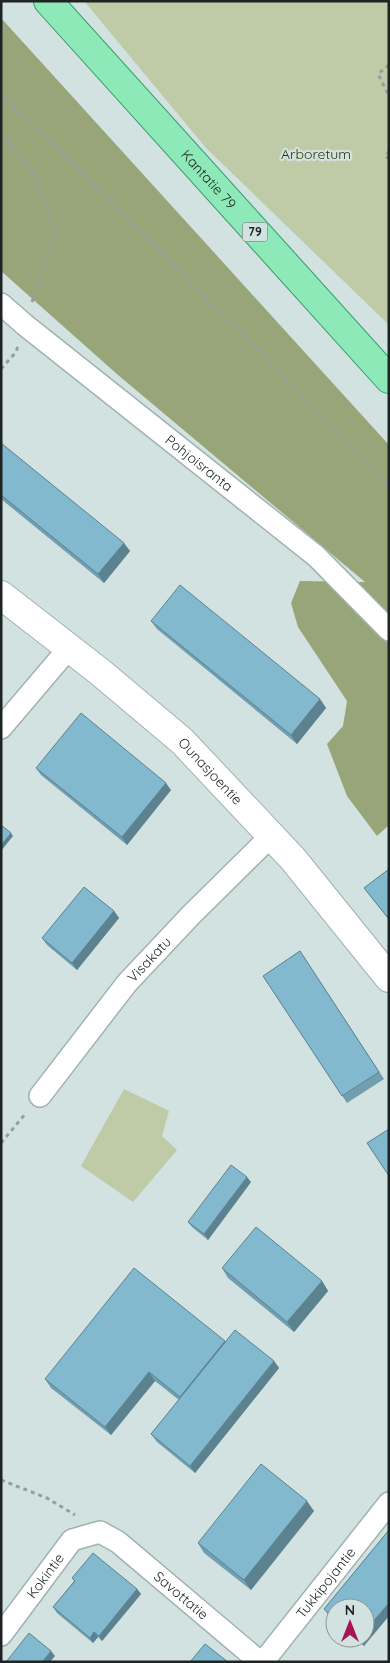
<svg xmlns="http://www.w3.org/2000/svg" width="390" height="1663" viewBox="0 0 390 1663" font-family="Quicksand,sans-serif">
<rect width="100%" height="100%" fill="#d1e2e1"/>
<!-- green -->
<g fill="#bfcaa6">
<polygon points="84,1 389,1 389,325 206,148"/>
<polygon points="124,1089 169,1111 162,1136 177,1150 133,1202 81,1166"/>
</g>
<!-- forest -->
<polygon fill="#97a578" points="1,18 389,445 389,825 377,836 347,796 327,744 343,726 347,701 298,627 291,603 300,581 365,582 118,375 1,271"/>
<g fill="none" stroke-linecap="round" stroke-linejoin="round">
<defs>
<g id="street">
<path id="s1" d="M 1,304 L 25,325 L 316,556 L 389,630"/>
<polyline points="1,728 69,648"/>
<path id="s2" d="M 40,1096 L 127,983 L 191,915 L 271,836"/>
<path id="s3" d="M 1,1635 L 72,1540 L 100,1532 L 118,1542 L 260,1662"/>
<path id="s4" d="M 263,1662 L 389,1503"/>
</g>
<g id="secondary">
<path id="s5" d="M 1,595 L 100,672 L 182,741 L 293,859 L 389,978"/>
</g>
<g id="primary">
<path id="s6" d="M 48,1 L 389,379"/>
</g>
</defs>
<!-- street casing -->
<use href="#street" stroke="#a1b2b0" stroke-width="24"/>
<!-- secondary casing -->
<use href="#secondary" stroke="#a1b2b0" stroke-width="30"/>
<!-- primary casing -->
<use href="#primary" stroke="#359a67" stroke-width="30"/>
<!-- path -->
<g stroke="#93a09f" stroke-width="3" stroke-dasharray="4 4" stroke-linecap="butt">
<polyline points="389,65 378,74 389,96"/>
<polyline points="1,95 75,165 389,484"/>
<polyline points="1,134 34,175 56,231 32,302"/>
<polyline points="389,151 385,157 389,158"/>
<polyline points="1,369 16,352 18,346"/>
<polyline points="1,1143 26,1113"/>
<polyline points="1,1480 47,1498 75,1515"/>
</g>
<!-- street -->
<use href="#street" stroke="#fff" stroke-width="21"/>
<!-- secondary -->
<use href="#secondary" stroke="#fff" stroke-width="28"/>
<!-- primary -->
<use href="#primary" stroke="#8ee9b9" stroke-width="28"/>
</g>
<!-- wall -->
<g fill="#719fb1">
<polygon points="1,443 130,551 104,583 1,499"/>
<polygon points="151,621 320,699 326,708 297,744 157,629"/>
<polygon points="36,768 171,790 127,845 41,775"/>
<polygon points="389,869 389,920 364,888"/>
<polygon points="114,911 119,918 77,970 47,945 42,938"/>
<polygon points="300,951 384,1079 347,1103 263,976"/>
<polygon points="251,1182 208,1240 192,1227 188,1222"/>
<polygon points="222,1268 322,1281 328,1291 294,1332 228,1278"/>
<polygon points="225,1342 274,1361 279,1368 195,1473 157,1442 151,1434 179,1400 155,1381 111,1435 51,1388 45,1379"/>
<polygon points="314,1511 251,1590 204,1553 198,1543"/>
<polygon points="389,1530 364,1646 355,1638 365,1638 335,1608 335,1622 329,1616 324,1609"/>
<polygon points="72,1578 137,1589 141,1594 102,1641 98,1637 93,1643 57,1613 53,1607 74,1581"/>
</g>
<!-- shaded-wall -->
<g fill="#5c8290">
<polygon points="124,543 130,551 104,583 98,574"/>
<polygon points="320,699 326,708 297,744 291,735"/>
<polygon points="166,783 171,790 127,845 122,837"/>
<polygon points="11,833 13,836 1,851 1,845"/>
<polygon points="114,911 119,918 77,970 72,963"/>
<polygon points="247,1177 251,1182 208,1240 204,1234"/>
<polygon points="322,1281 328,1291 294,1332 287,1322"/>
<polygon points="225,1341 231,1350 186,1405 180,1397"/>
<polygon points="274,1361 279,1368 195,1473 190,1466"/>
<polygon points="149,1372 155,1381 111,1435 105,1427"/>
<polygon points="307,1501 314,1511 251,1590 244,1580"/>
<polygon points="137,1589 141,1594 102,1641 99,1636"/>
<polygon points="389,1603 389,1616 364,1646 359,1639 365,1638 365,1631"/>
<polygon points="94,1632 98,1637 93,1643 90,1638"/>
<polygon points="51,1651 55,1656 50,1662 42,1662"/>
</g>
<!-- building -->
<g fill="#83b9ce" stroke="#5c8290">
<polygon points="1,443 124,543 98,574 1,495"/>
<polygon points="180,585 320,699 291,735 151,621"/>
<polygon points="81,713 166,783 122,837 36,768"/>
<polygon points="1,825 11,833 1,845"/>
<polygon points="389,869 389,919 364,888"/>
<polygon points="84,887 114,911 72,963 42,938"/>
<polygon points="300,951 379,1072 342,1096 263,976"/>
<polygon points="389,1129 389,1176 367,1143"/>
<polygon points="231,1165 247,1177 204,1234 188,1222"/>
<polygon points="256,1227 322,1281 287,1322 222,1268"/>
<polygon points="134,1268 225,1341 180,1397 149,1372 105,1427 45,1379"/>
<polygon points="235,1330 274,1361 190,1466 151,1434"/>
<polygon points="261,1464 307,1501 244,1580 198,1543"/>
<polygon points="389,1530 389,1603 365,1631 365,1608 335,1608 335,1619 324,1609"/>
<polygon points="93,1553 137,1589 99,1636 94,1632 90,1638 53,1607 75,1581 72,1578"/>
<polygon points="29,1633 51,1651 42,1662 6,1662"/>
<polygon points="205,1644 228,1662 190,1662"/>
</g>
<g text-anchor="middle" stroke-width="4.5" stroke-linejoin="round" paint-order="stroke">
<!-- shield labels -->
<rect fill="#d1e2e1" stroke="#545d5d" stroke-width="1" x="242.5" y="222.5" width="25" height="19" rx="4"/>
<g font-size="12" font-weight="bold" fill="#1e2424">
<text x="255" y="236">79</text>
</g>
<!-- park labels -->
<g font-size="14" fill="#293400" stroke="#d1e2e1">
<text x="316" y="159">Arboretum</text>
</g>
<!-- street labels -->
<g font-size="14" fill="#1e2424" stroke="#d1e2e1">
<text dy="5" stroke="none"><textPath href="#s6" startOffset="240">Kantatie 79</textPath></text>
<text dy="5" stroke="none"><textPath href="#s1" startOffset="254">Pohjoisranta</textPath></text>
<text dy="5" stroke="none"><textPath href="#s5" startOffset="274">Ounasjoentie</textPath></text>
<text dy="5" stroke="none"><textPath href="#s2" startOffset="175">Visakatu</textPath></text>
<text dy="5" stroke="none"><textPath href="#s3" startOffset="74">Kokintie</textPath></text>
<text dy="5" stroke="none"><textPath href="#s4" startOffset="101">Tukkipojantie</textPath></text>
<text dy="5" stroke="none"><textPath href="#s3" startOffset="251">Savottatie</textPath></text>
</g>
</g>
<!-- border -->
<rect width="390" height="1663" fill="none" stroke="#1e2424" stroke-width="5"/>
<!-- north arrow -->
<g transform="translate(350 1623)"><circle r="24" fill="#d1e2e1" stroke="#899695"/>
<path d="M0-4L9 19L0 12L-9 19Z" fill="#a51454"/>
<text y="-8" font-size="14" font-weight="bold" text-anchor="middle" fill="#1e2424">N</text>
</g>
</svg>
